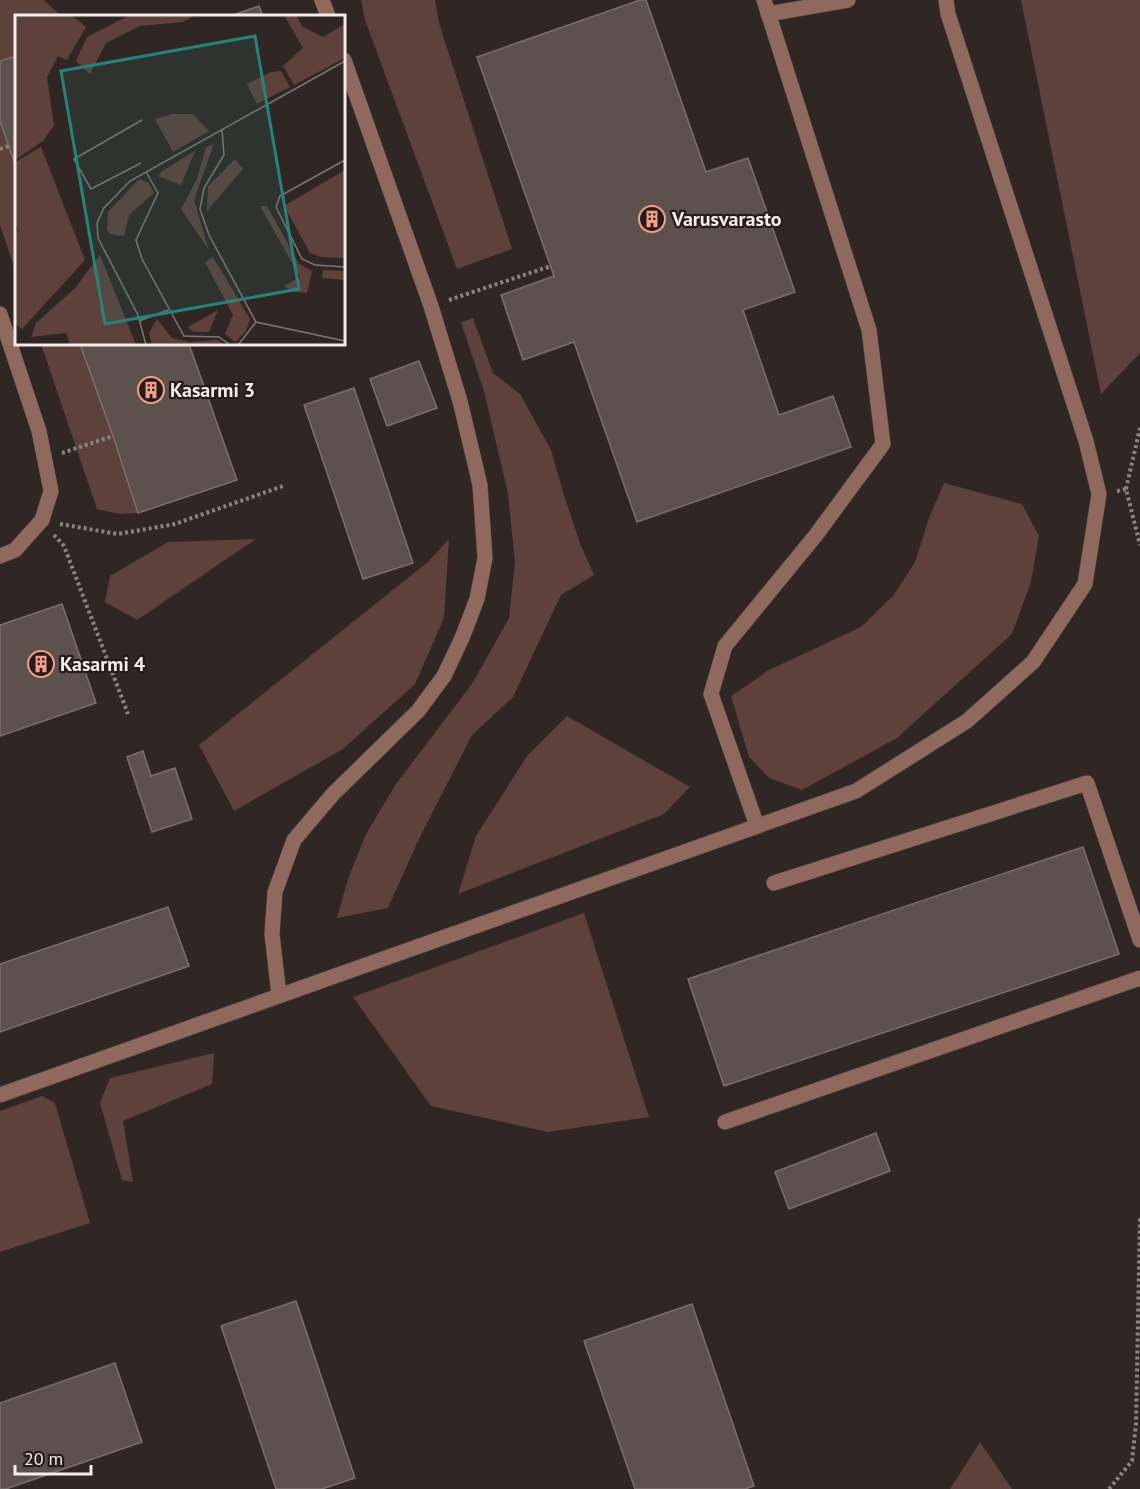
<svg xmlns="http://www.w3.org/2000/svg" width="1140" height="1489" viewBox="0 0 1140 1489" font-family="'PT Sans',sans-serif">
<rect width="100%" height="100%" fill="#302623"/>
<!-- green -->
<g fill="#5d413a">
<polygon points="0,0 44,0 61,16 16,16 16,56 0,61"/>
<polygon points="361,0 435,0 439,23 512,249 457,269 365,20"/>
<polygon points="1021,0 1140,0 1140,353 1101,394"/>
<polygon points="0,121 16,167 16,273 0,225"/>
<polygon points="473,318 493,373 520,394 551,450 563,492 580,543 594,575 561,595 513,697 472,735 419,839 388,908 337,918 348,879 366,834 396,784 472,684 509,618 515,562 508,494 484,391 461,322"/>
<polygon points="41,344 80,344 113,436 138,513 120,514 97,509"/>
<polygon points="944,483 1022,504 1039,536 1031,582 1012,634 897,738 802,790 769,778 749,757 731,696 769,670 861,627 894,595 915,562 929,518"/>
<polygon points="256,539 137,620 105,602 110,576 168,542"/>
<polygon points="449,539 444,618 415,684 343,749 234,811 199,745 429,561"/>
<polygon points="567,716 690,787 664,814 458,894 476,836 527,756"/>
<polygon points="584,913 649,1117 548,1132 431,1106 353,997"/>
<polygon points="214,1053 212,1084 123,1121 133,1182 122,1180 100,1103 110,1078"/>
<polygon points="42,1096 55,1103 90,1223 0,1252 0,1111"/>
<polygon points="980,1442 1012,1489 950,1489"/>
</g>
<!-- building -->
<g fill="#5d514e" stroke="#7b6f6c" stroke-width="1.5">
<polygon points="640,0 646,0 706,172 748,158 795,292 743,310 779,415 833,396 851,447 637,522 574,342 523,360 501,295 554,276 477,57"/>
<polygon points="259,6 263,16 230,16"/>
<polygon points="16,56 16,167 0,121 0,61"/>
<polygon points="80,344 189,344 237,480 138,513 113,436"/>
<polygon points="419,361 437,408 387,426 370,379"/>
<polygon points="354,388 413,563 363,579 304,405"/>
<polygon points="62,604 96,703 0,736 0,625"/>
<polygon points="143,751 151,776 175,768 192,819 152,832 127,757"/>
<polygon points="1083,847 1119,954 724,1086 688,979"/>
<polygon points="168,907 189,966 0,1032 0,964"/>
<polygon points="876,1133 890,1171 789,1209 775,1172"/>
<polygon points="296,1301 355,1478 322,1489 276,1489 221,1326"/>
<polygon points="692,1304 754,1486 745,1489 635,1489 584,1341"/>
<polygon points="115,1363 142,1442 6,1489 0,1489 0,1403"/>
</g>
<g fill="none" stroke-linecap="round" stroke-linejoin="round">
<defs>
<g id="minor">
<polyline points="322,0 328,16"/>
<polyline points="768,14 848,0"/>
<polyline points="0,314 39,431 51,491 42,520 15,550 0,556"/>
<polyline points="757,826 711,694 725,646 816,535 883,444 869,330 764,0"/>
<polyline points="774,883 1087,783 1140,940"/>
<polyline points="279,995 272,934 275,892 294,840 333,794 418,711 444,676 462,638 477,599 485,558 480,485 460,401 431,306 344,60"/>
<polyline points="0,1095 856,791 967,721 1033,662 1085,584 1099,494 1086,441 948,14 946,0"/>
<polyline points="725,1122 1140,978"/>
</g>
</defs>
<!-- minor casing -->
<use href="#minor" stroke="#4c423f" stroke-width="16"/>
<!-- path -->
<g stroke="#8d8482" stroke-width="4" stroke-dasharray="3 3" stroke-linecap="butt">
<polyline points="0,149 9,146"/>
<polyline points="449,300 551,266"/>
<polyline points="62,453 113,436"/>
<polyline points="1126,489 1140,428"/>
<polyline points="1117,491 1126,489 1140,545"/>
<polyline points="60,524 118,534 175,524 283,486"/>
<polyline points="54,535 64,546 128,714"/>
<polyline points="1109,1489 1132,1461 1136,1423 1140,1217"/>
</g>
<!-- minor -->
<use href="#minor" stroke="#8f685e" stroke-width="15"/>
</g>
<!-- icons -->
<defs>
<symbol id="building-ring" viewBox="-11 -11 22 22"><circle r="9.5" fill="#261c1a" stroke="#f49e89" stroke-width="1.5"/><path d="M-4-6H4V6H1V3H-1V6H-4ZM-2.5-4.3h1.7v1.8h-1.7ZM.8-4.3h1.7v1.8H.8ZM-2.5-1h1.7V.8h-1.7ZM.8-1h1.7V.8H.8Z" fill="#f49e89"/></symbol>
</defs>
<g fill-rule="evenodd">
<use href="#building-ring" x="637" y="204" width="30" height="30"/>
<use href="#building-ring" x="136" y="375" width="30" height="30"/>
<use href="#building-ring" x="26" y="649" width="30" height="30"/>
</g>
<g text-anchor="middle" stroke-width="4.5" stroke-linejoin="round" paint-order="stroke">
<!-- poi labels -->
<g font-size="20" font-weight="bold" fill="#f5edec" stroke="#261c1a" text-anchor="start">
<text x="672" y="226">Varusvarasto</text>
<text x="170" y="397">Kasarmi 3</text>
<text x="60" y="671">Kasarmi 4</text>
</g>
</g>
<!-- overview -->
<g transform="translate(15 15)">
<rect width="330" height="330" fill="#302623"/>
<path d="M 0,0 L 56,0 L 71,12 L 52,45 L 43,41 L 32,62 L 39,111 L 28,126 L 0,145 ZM 115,0 L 181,0 L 168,7 L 125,11 L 91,28 L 75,59 L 61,46 L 72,22 ZM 269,0 L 281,0 L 288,12 L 308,22 L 330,9 L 330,43 L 279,70 L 268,51 L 288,33 ZM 266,56 L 275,72 L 242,89 L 232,69 L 256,57 ZM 157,99 L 178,99 L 194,116 L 158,137 L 140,104 ZM 199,129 L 179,185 L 194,235 L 166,194 L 182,164 L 191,132 ZM 26,132 L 70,245 L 7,314 L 0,309 L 0,213 L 4,218 L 0,208 L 0,147 ZM 180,136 L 166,170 L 143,161 L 147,156 ZM 220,144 L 228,154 L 192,196 L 193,171 ZM 330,155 L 330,243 L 306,242 L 295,238 L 269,191 ZM 124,164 L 134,168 L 139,178 L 114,200 L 109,221 L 95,219 L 92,215 L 93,197 ZM 245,191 L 252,191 L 284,249 L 297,256 L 292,278 L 279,277 L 269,271 L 285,262 ZM 85,240 L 121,330 L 55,330 L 51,318 L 16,322 L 21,308 L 60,273 ZM 198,242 L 235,304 L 231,316 L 220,327 L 210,319 L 218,300 L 190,247 ZM 308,255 L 330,256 L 330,265 L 307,263 ZM 203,295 L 194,317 L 178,317 L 173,312 ZM 142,304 L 157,323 L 174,327 L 203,325 L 209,330 L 137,330 L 134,318 Z" fill="#5d413a"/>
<path fill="none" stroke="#7f7673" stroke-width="1.5" d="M 207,114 L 209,140 L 189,173 L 185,194 L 194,220 L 241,307 L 330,326M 330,145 L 265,181 L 261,192 L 287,244 L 300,250 L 330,252M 126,148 L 76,174 L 59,144 L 127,105M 131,157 L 143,178 L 121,225 L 127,244 L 169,321 L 204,322 L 215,330M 124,306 L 153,295M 131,330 L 123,300 L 83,223 L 82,208 L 89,193 L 115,166 L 330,46M 223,330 L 241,307"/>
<path fill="#26827b" fill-opacity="0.15" stroke="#26827b" stroke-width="3" d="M 240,21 L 284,274 L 90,309 L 46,56 Z"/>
<rect width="330" height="330" fill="none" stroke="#f5edec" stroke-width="3"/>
</g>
<!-- scale -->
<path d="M15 1465v9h76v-9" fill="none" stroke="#f5edec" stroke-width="3"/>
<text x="24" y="1465" font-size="18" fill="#f5edec" stroke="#261c1a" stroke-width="4.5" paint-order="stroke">20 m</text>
</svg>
